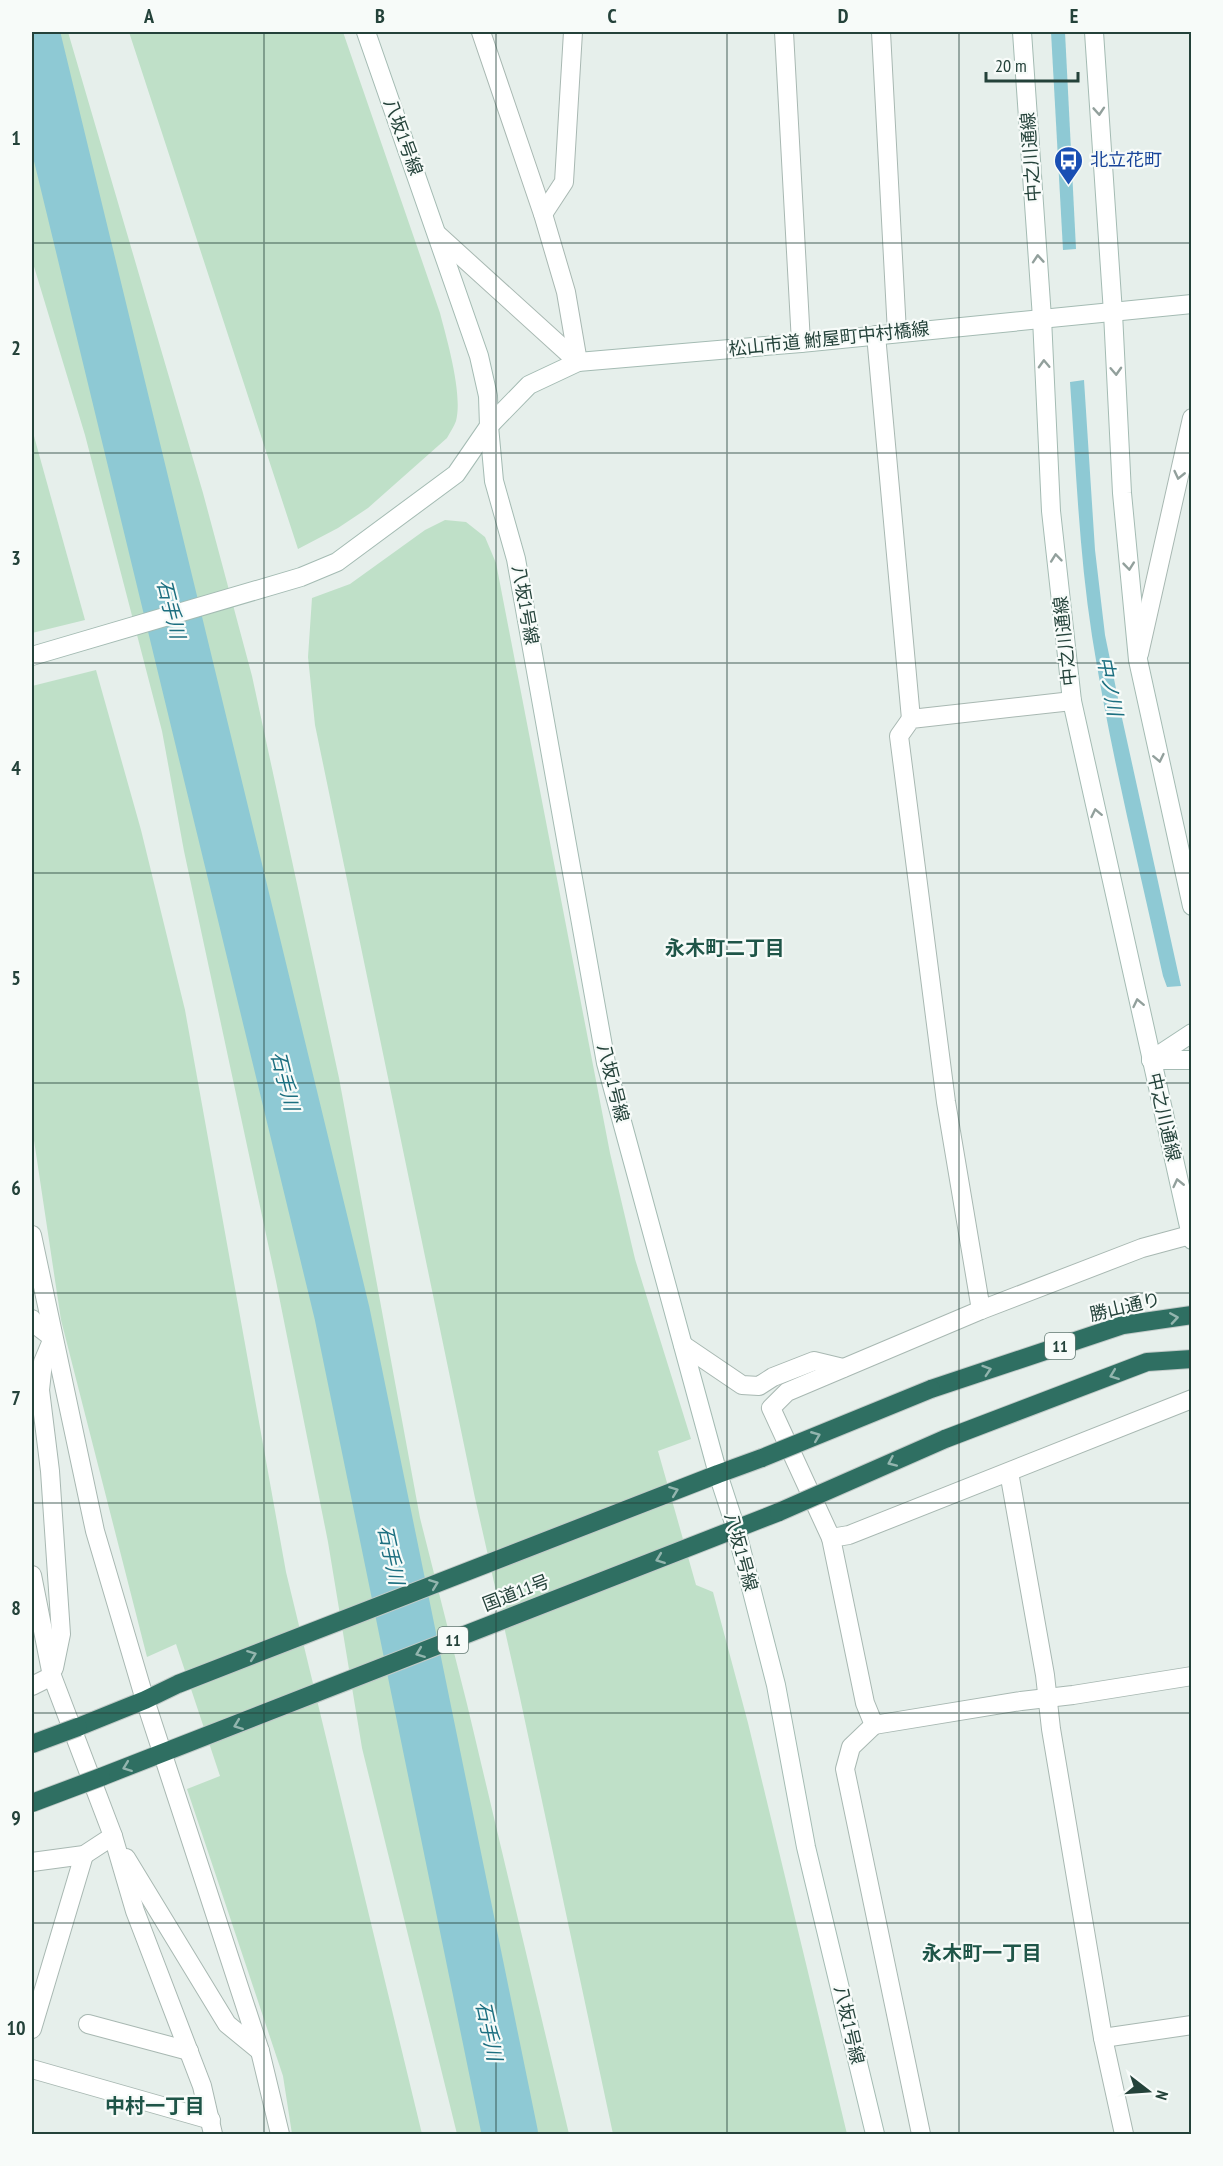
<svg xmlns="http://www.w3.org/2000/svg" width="1223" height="2166" viewBox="0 0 1223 2166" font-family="'PT Sans Narrow','Noto Sans JP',sans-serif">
<rect width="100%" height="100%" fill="#e6efeb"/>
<!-- green -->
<g fill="#bfe0c8">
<polygon points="32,32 68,32 203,493 252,676 339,1078 420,1518 467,1704 569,2134 457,2134 362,1748 328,1542 276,1281 184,851 162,731 85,435 32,260"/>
<path d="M 129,32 L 343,32 L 440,313 C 447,340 463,394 456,421 C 454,427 450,432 447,438 L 368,508 L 338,528 L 298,549 Z"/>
<polygon points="32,429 85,620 32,633"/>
<polygon points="445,520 466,522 485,537 496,563 610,1153 635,1259 691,1439 658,1451 696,1585 713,1592 748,1723 847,2134 613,2134 519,1693 475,1498 315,725 308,657 312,598 350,584 425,530"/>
<polygon points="96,670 141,830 185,1010 286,1572 422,2134 292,2134 283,2076 187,1789 220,1776 176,1644 147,1657 61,1320 32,1127 32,686"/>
</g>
<!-- water -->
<g fill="#8ec9d4">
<polygon points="1051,32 1065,32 1076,249 1063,250"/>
<path d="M 1084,380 L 1095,550 L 1105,635 L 1122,718 L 1181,986 L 1167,987 L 1163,976 C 1138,863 1110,750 1092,636 C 1079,552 1076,467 1070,382 Z"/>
</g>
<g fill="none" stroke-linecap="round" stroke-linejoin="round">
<!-- river -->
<polyline stroke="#8ec9d4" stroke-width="56" points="32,34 342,1313 510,2134"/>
<defs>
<g id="street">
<polyline points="481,32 543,214 566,292 578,362"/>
<polyline points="784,32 801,343"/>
<polyline points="881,32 897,333"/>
<polyline points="543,214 564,182 573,32"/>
<polyline points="438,235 578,362"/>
<polyline points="876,335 911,719"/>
<polyline points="1139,654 1192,418"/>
<polyline points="32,1235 95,1531 145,1700 260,2051 280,2134"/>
<polyline points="1190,1235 1142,1248 981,1310 787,1392 771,1408 831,1538 849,1535 1192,1399"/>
<polyline points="981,1310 946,1102 899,736 911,719 1072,701"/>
<polyline points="32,1319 36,1325 53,1338 43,1362 40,1390 50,1471 61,1634 54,1668"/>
<polyline points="683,1345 742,1385 759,1386 773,1377 814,1361 843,1368"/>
<polyline points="1009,1472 1045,1675 1051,1729 1103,2038 1124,2134"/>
<polyline points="831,1538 865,1703 874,1725 1021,1701 1073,1695 1192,1676"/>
<polyline points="32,1575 52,1676 113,1836 135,1911 202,2086 213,2134"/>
<polyline points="32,1686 52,1676"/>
<polyline points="874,1725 851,1747 845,1769 921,2134"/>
<polyline points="126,1858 227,2024 260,2051"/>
<polyline points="32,1862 84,1855 113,1836"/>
<polyline points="88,2024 189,2051"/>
<polyline points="32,2029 84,1855"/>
<polyline points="1103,2038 1192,2025"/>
<polyline points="32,2069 211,2120"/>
</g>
<g id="secondary">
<polyline points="366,32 479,356 488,396 489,426 494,481 516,559 606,1063 718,1474 736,1529 776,1685 806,1847 875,2134"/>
<polyline points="1022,32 1042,318 1051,511 1072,701 1192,1240"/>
<polyline points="1094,32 1113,313 1122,493 1138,660 1192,906"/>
<polyline points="32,656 301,577 337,562 456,474 489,426 529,385 578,362 801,343 1192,304"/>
<polyline points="1151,1060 1192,1033"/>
<polyline points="1151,1060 1192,1060"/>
</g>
<g id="highway">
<polyline points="931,1389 1123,1325 1192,1315"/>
<polyline points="945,1439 1147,1362 1192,1359"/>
<polyline points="78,1727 145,1700 178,1684 718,1474 762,1458"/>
<polyline points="101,1777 779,1512"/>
</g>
</defs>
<!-- street casing -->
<use href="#street" stroke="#a8b8b2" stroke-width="20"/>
<!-- secondary casing -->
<use href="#secondary" stroke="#a4bbb3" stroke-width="20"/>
<!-- highway casing -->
<use href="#highway" stroke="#c2cac8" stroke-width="20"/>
<!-- street -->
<use href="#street" stroke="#fff" stroke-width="18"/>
<!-- secondary -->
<use href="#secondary" stroke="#fff" stroke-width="18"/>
<!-- highway -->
<use href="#highway" stroke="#2f6f62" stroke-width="18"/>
<defs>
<g id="highway-bridge">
<polyline points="762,1458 931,1389"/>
<polyline points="779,1512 945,1439"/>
<polyline points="32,1744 78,1727"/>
<polyline points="32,1803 101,1777"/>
</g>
</defs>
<!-- highway-bridge casing -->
<use href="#highway-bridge" stroke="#c2cac8" stroke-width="20" stroke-linecap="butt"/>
<!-- highway-bridge -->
<use href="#highway-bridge" stroke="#2f6f62" stroke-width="18"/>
</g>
<!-- one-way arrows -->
<defs><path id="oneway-chevron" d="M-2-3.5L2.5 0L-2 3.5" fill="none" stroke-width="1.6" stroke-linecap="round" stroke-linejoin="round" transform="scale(1.5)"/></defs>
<g stroke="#92a09c">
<use href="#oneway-chevron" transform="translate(1099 111) rotate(86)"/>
<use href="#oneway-chevron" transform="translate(1038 259) rotate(-94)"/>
<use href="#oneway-chevron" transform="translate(1044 364) rotate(-92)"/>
<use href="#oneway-chevron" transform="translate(1116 371) rotate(87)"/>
<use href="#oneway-chevron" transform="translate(1179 475) rotate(103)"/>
<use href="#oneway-chevron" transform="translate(1056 558) rotate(-96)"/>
<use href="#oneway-chevron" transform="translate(1129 566) rotate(84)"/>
<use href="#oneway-chevron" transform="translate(1159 758) rotate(78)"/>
<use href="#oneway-chevron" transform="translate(1096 813) rotate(-102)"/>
<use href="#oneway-chevron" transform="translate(1138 1003) rotate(-102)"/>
<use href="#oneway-chevron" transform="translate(1178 1183) rotate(-103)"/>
</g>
<g stroke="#93b5ae">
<use href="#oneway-chevron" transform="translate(1174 1318) rotate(-9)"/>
<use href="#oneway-chevron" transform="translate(987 1370) rotate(-18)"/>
<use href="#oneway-chevron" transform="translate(1114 1375) rotate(159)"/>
<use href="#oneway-chevron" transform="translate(816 1436) rotate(-22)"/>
<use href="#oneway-chevron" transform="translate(892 1462) rotate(156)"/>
<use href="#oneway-chevron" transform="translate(674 1491) rotate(-21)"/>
<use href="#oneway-chevron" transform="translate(660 1559) rotate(159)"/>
<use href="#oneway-chevron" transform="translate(434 1584) rotate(-21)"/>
<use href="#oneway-chevron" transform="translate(420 1653) rotate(159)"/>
<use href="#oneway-chevron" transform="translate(252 1655) rotate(-21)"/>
<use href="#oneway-chevron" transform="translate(238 1725) rotate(159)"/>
<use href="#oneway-chevron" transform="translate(127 1767) rotate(159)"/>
</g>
<!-- grid -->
<path fill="none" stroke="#24423a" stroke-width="1.5" stroke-opacity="0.55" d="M 264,32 L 264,2134M 496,32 L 496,2134M 727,32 L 727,2134M 959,32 L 959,2134M 32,243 L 1192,243M 32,453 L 1192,453M 32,663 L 1192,663M 32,873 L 1192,873M 32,1083 L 1192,1083M 32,1293 L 1192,1293M 32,1503 L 1192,1503M 32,1713 L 1192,1713M 32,1923 L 1192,1923"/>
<!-- icons -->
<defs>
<symbol id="bus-pin" viewBox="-11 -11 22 30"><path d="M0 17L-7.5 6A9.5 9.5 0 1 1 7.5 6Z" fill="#1a4fb4" stroke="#f7fbf9"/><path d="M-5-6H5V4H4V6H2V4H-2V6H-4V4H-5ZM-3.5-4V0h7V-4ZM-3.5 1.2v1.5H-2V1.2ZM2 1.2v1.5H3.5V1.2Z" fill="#fff"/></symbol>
</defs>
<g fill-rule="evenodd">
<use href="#bus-pin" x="1052" y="144" width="33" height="45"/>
</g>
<g text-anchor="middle" stroke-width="4.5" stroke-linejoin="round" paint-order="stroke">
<!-- shield labels -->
<g fill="#f7fbf9" stroke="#637a73" stroke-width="1.5">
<rect x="1045" y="1333" width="30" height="26" rx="4.5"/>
<rect x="438" y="1627" width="30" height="26" rx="4.5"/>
</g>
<g font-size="16" font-weight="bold" fill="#24423a">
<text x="1060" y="1352">11</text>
<text x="453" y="1646">11</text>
</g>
<!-- street labels -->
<g font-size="18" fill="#24423a" stroke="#f7fbf9">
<text transform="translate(403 137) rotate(70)" y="6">八坂1号線</text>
<text transform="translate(1031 157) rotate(-94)" y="6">中之川通線</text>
<text transform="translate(829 339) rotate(-6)" y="6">松山市道 鮒屋町中村橋線</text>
<text transform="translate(525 605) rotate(80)" y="6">八坂1号線</text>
<text transform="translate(1065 641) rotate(-96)" y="6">中之川通線</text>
<text transform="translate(613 1083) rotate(76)" y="6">八坂1号線</text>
<text transform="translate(1164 1117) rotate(77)" y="6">中之川通線</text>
<text transform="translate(1125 1307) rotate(-13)" y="6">勝山通り</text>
<text transform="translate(741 1552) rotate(75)" y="6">八坂1号線</text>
<text transform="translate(516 1593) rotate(-21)" y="6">国道11号</text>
<text transform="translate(849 2025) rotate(77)" y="6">八坂1号線</text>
</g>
<!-- transit labels -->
<g font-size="18" fill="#164399" stroke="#f7fbf9" text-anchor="start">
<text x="1090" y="166">北立花町</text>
</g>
<!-- water labels -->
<g font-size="20" font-style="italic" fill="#1c6f80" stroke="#f7fbf9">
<text transform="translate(171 609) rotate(76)" y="7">石手川</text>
<text transform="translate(1110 686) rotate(79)" y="7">中ノ川</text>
<text transform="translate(285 1081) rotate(76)" y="7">石手川</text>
<text transform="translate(391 1555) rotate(78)" y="7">石手川</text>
<text transform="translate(489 2031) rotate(78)" y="7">石手川</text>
</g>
<!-- neighbourhood labels -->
<g font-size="20" font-weight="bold" fill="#1f5548" stroke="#f7fbf9">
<text x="725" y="955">永木町二丁目</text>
<text x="982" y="1960">永木町一丁目</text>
<text x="155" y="2113">中村一丁目</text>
</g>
</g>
<!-- border -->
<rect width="1223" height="2166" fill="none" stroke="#f7fbf9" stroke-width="66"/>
<!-- north arrow -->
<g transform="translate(1148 2091) rotate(107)" stroke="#f7fbf9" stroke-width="4.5" paint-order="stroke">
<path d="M0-4.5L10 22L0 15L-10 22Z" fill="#24423a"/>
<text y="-9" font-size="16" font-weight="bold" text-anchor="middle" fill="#24423a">N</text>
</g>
<!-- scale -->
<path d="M986 72v9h92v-9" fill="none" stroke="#24423a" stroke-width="3"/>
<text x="995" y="72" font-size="18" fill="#24423a" stroke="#f7fbf9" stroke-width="4.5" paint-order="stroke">20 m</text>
<rect x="33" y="33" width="1157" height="2100" fill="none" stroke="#24423a" stroke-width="2"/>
<g font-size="20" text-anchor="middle" font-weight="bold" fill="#24423a">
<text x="149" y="23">A</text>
<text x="380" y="23">B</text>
<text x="612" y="23">C</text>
<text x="843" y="23">D</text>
<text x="1074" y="23">E</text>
<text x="16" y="145">1</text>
<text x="16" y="355">2</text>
<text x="16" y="565">3</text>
<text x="16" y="775">4</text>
<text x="16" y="985">5</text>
<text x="16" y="1195">6</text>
<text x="16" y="1405">7</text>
<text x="16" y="1615">8</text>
<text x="16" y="1825">9</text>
<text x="16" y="2035">10</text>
</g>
</svg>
